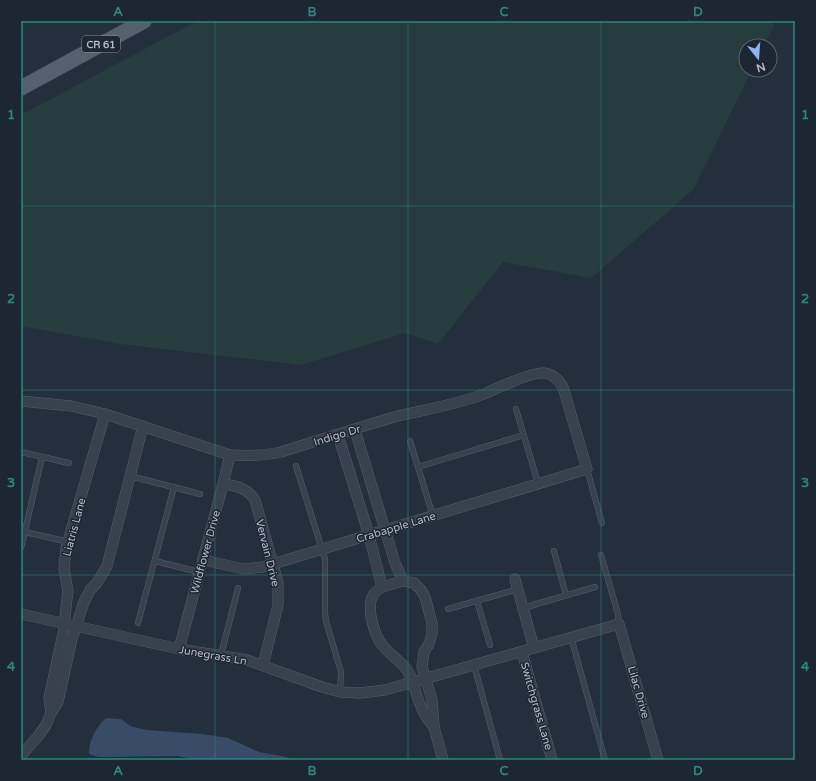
<svg xmlns="http://www.w3.org/2000/svg" width="816" height="781" viewBox="0 0 816 781" font-family="'Varela Round',sans-serif">
<rect width="100%" height="100%" fill="#242f3e"/>
<!-- green -->
<polygon fill="#263c3f" points="197,21 769,21 774,26 764,46 746,46 746,70 752,70 693,190 591,278 503,262 438,344 405,333 301,365 120,344 21,326 21,115"/>
<!-- water -->
<path fill="#394c67" d="M 106,718 L 121,719 L 130,726 L 147,730 L 202,734 L 228,738 L 259,752 L 286,757 L 294,760 L 197,760 L 177,756 L 99,757 L 89,754 C 89,740 96,727 106,718 Z"/>
<g fill="none" stroke-linecap="round" stroke-linejoin="round">
<defs>
<g id="service">
<polyline points="516,409 538,483"/>
<polyline points="410,441 433,516"/>
<polyline points="21,452 69,463"/>
<polyline points="296,466 325,559 325,613 326,621 341,672 340,692"/>
<polyline points="418,467 524,435"/>
<polyline points="587,469 602,523"/>
<polyline points="130,476 200,494"/>
<polyline points="25,532 69,542"/>
<polyline points="21,548 42,457"/>
<polyline points="554,551 566,595"/>
<polyline points="601,555 618,614 619,624"/>
<polyline points="155,561 199,572"/>
<polyline points="477,601 490,645"/>
<polyline points="523,608 595,587"/>
<polyline points="448,609 518,589"/>
<polyline points="138,623 174,487"/>
<polyline points="571,637 605,760"/>
<polyline points="221,655 238,588"/>
<polyline points="474,665 500,760"/>
</g>
<g id="minor">
<path d="M 21,401 L 71,406 L 105,414 L 230,455 C 248,456 263,456 281,452 C 320,440 359,427 398,416 C 427,409 456,405 484,394 C 495,389 534,371 544,373 C 553,374 559,380 563,387 L 587,469 L 263,567 L 244,569 L 203,560"/>
<polyline points="355,430 395,563 403,581 414,583 421,590 425,597 432,623 432,634 429,644 424,652 422,667 432,700 434,727 443,760"/>
<path d="M 338,435 L 369,535 L 382,587 C 379,589 375,592 373,595 C 366,608 374,635 383,646 C 391,656 399,659 407,670 C 414,680 415,693 420,704 C 423,713 428,720 434,727"/>
<path d="M 223,484 C 237,486 247,488 255,500 L 278,583 L 278,605 L 263,665"/>
<polyline points="515,579 534,648"/>
<polyline points="382,587 403,581"/>
<polyline points="21,614 179,649 247,660 322,687 340,692 360,693 385,690 619,624 658,760"/>
<polyline points="179,649 223,484 230,455"/>
<polyline points="522,652 552,760"/>
<polyline points="51,713 49,698 63,634 67,599 68,591 64,569 66,548 105,414"/>
<polyline points="21,756 39,735 46,725 51,713 58,702 72,639 84,602 90,590 97,583 107,566 143,426"/>
</g>
<polyline id="primary" points="21,88 144,21"/>
</defs>
<!-- service casing -->
<use href="#service" stroke="#565f6c" stroke-width="6"/>
<!-- minor casing -->
<use href="#minor" stroke="#565f6c" stroke-width="11"/>
<!-- primary casing -->
<use href="#primary" stroke="#414a57" stroke-width="16"/>
<!-- service -->
<use href="#service" stroke="#38414e" stroke-width="5"/>
<!-- minor -->
<use href="#minor" stroke="#38414e" stroke-width="10"/>
<!-- primary -->
<use href="#primary" stroke="#56606e" stroke-width="15"/>
</g>
<!-- grid -->
<path fill="none" stroke="#308480" stroke-width="1" stroke-opacity="0.55" d="M 215,21 L 215,760M 408,21 L 408,760M 601,21 L 601,760M 21,206 L 795,206M 21,390 L 795,390M 21,575 L 795,575"/>
<g text-anchor="middle" stroke-width="3" stroke-linejoin="round" paint-order="stroke">
<!-- shield labels -->
<rect fill="#1d2633" stroke="#878f9c" stroke-width="1" x="82" y="36" width="38" height="16" rx="3"/>
<g font-size="10" font-weight="bold" fill="#b4bcc9">
<text x="101" y="48">CR 61</text>
</g>
<!-- street labels -->
<g font-size="11" fill="#b4bcc9" stroke="#1d2633">
<text transform="translate(337 435) rotate(-17)" y="4">Indigo Dr</text>
<text transform="translate(74 527) rotate(-75)" y="4">Liatris Lane</text>
<text transform="translate(396 527) rotate(-17)" y="4">Crabapple Lane</text>
<text transform="translate(205 552) rotate(-75)" y="4">Wildflower Drive</text>
<text transform="translate(268 553) rotate(76)" y="4">Vervain Drive</text>
<text transform="translate(213 655) rotate(10)" y="4">Junegrass Ln</text>
<text transform="translate(639 692) rotate(74)" y="4">Lilac Drive</text>
<text transform="translate(537 706) rotate(74)" y="4">Switchgrass Lane</text>
</g>
</g>
<!-- border -->
<rect width="816" height="781" fill="none" stroke="#1d2633" stroke-width="44"/>
<!-- north arrow -->
<g transform="translate(758 58) rotate(163)"><circle r="19" fill="#1d2633" stroke="#59626f"/>
<path d="M0-3L7 15L0 10L-7 15Z" fill="#8ab4f8"/>
<text y="-6" font-size="11" font-weight="bold" text-anchor="middle" fill="#b4bcc9">N</text>
</g>
<rect x="22" y="22" width="772" height="737" fill="none" stroke="#308480" stroke-width="1.5"/>
<g font-size="13" text-anchor="middle" font-weight="bold" fill="#308480">
<text x="118" y="16">A</text>
<text x="312" y="16">B</text>
<text x="504" y="16">C</text>
<text x="698" y="16">D</text>
<text x="11" y="119">1</text>
<text x="805" y="119">1</text>
<text x="11" y="303">2</text>
<text x="805" y="303">2</text>
<text x="11" y="487">3</text>
<text x="805" y="487">3</text>
<text x="11" y="671">4</text>
<text x="805" y="671">4</text>
<text x="118" y="775">A</text>
<text x="312" y="775">B</text>
<text x="504" y="775">C</text>
<text x="698" y="775">D</text>
</g>
</svg>
